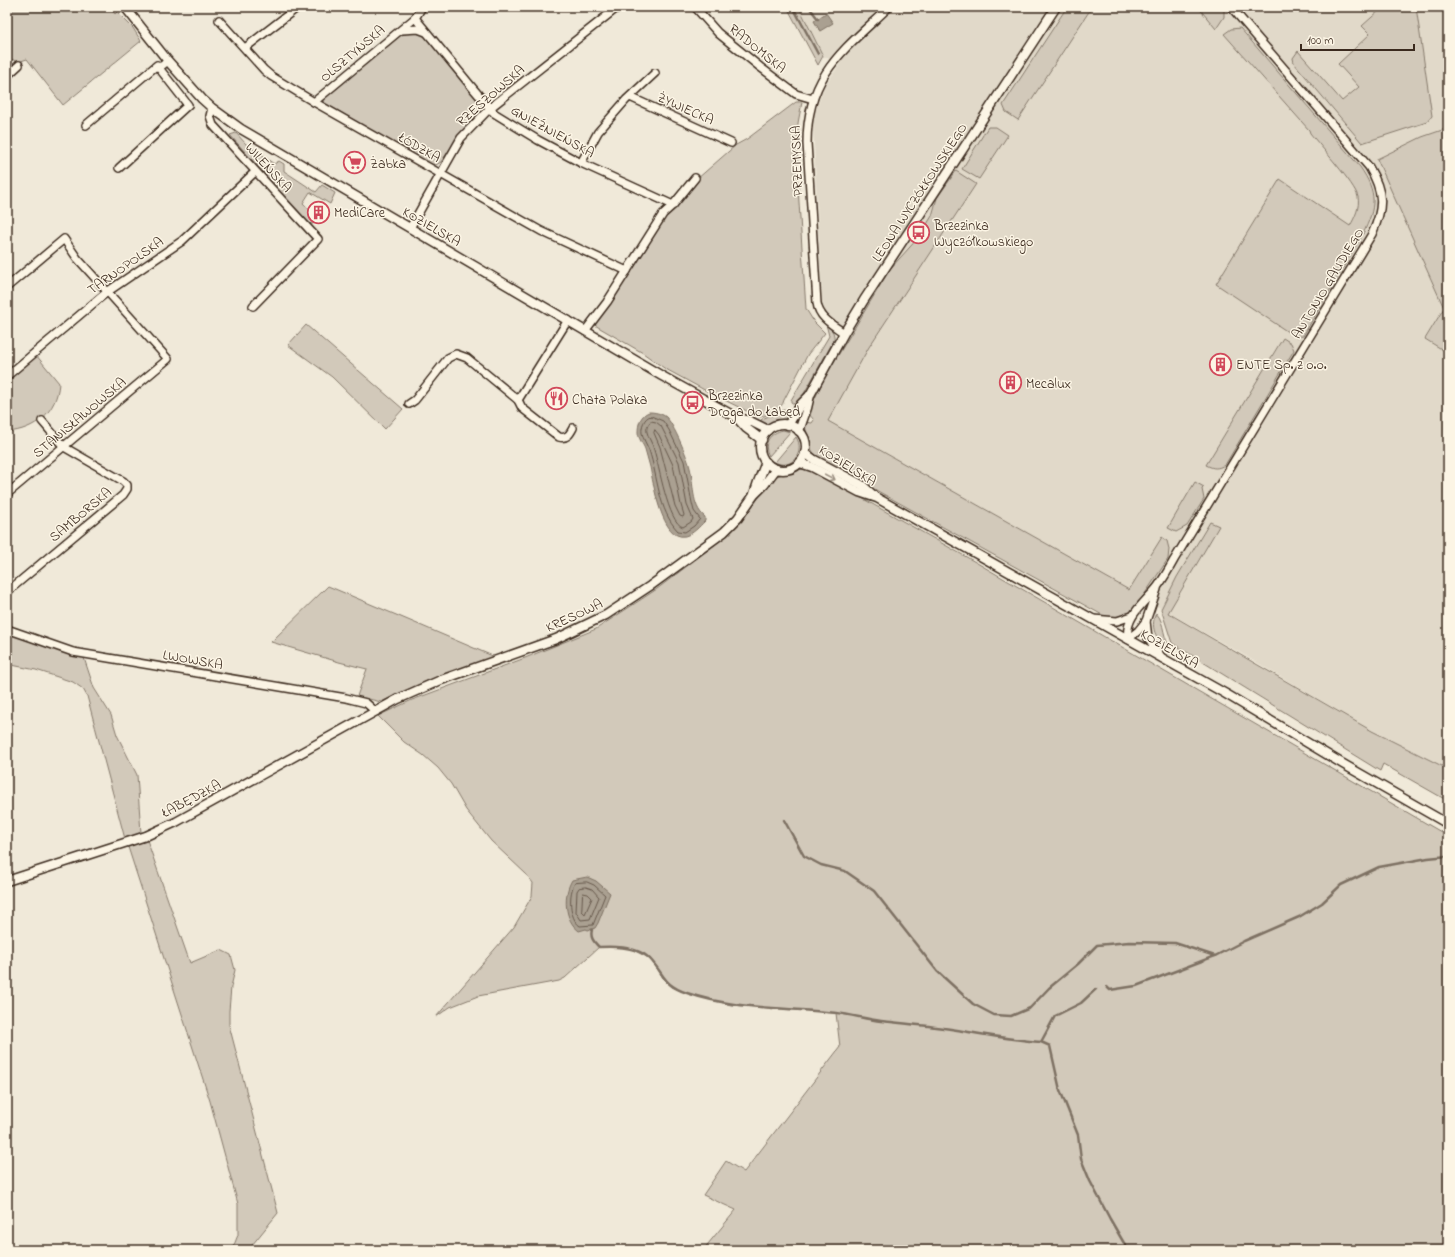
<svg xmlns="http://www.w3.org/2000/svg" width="1455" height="1257" viewBox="0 0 1455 1257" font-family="'Indie Flower',sans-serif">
<rect width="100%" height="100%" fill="#f0e9d9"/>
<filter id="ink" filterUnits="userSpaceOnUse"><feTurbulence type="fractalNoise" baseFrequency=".025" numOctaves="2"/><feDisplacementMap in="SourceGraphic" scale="8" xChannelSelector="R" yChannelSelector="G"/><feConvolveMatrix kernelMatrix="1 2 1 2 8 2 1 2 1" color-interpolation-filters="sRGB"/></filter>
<g filter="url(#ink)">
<!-- built -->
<polygon fill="#e1d9c9" points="799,7 1448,7 1448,128 1422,137 1406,221 1444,308 1425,339 1448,353 1448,769 1372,731 1244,655 828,421 838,403 845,331 826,315 822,304 813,124 815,112 825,85 840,64 823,56"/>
<!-- green -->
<g fill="#d2c9ba" stroke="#867a6c">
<polygon points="7,7 112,7 110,8 115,14 117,12 133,28 141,41 63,105 27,59 18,62 7,57 10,54 7,49"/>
<polygon points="787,7 799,7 823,56 818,65"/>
<polygon points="1067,7 1092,7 1018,120 1006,112 1003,105"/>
<polygon points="1198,7 1222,7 1224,10 1224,17 1216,29"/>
<polygon points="1381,7 1416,7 1432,116 1427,122 1362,143 1294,63 1293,58 1298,51 1342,101 1359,87 1338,64 1370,34 1362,26 1381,9"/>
<path d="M 1240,28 L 1360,167 C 1378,193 1376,207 1363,234 L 1303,336 L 1297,337 L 1291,334 L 1216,284 L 1280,179 L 1350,226 C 1355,217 1360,207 1358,197 C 1355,184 1320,146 1310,133 L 1309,130 L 1224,34 L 1231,29 Z"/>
<polygon points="416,31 425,35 452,70 481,103 483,109 482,112 459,136 441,162 436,165 430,164 323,102 323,99 398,36"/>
<path d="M 796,102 L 802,102 L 798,123 L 797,172 L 806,309 L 814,322 L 825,333 L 808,354 L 784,400 C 782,410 768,416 759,417 L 710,393 L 664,368 L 643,353 L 593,324 L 663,218 L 697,179 L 736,145 L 747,139 Z"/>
<polygon points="988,127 996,127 1008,135 979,179 962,169"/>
<polygon points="1448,128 1448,353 1425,339 1444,308 1377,159 1422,137"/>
<polygon points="236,133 246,144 274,164 279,161 284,164 284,171 316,192 322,185 335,193 330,204 310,192 303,203 320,221 312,224 307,222 230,135"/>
<path d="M 956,171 L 976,184 L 869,347 L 828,421 L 1129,590 L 1162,537 L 1167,541 L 1169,549 L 1168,559 L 1136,607 L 1128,614 L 1119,617 L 1106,617 L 816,457 C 809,447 806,435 805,422 L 812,423 L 814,420 L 808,413 L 825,377 L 890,269 L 919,237 L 932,216 L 937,198 Z"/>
<path d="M 826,324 C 831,328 835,333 834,340 L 797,406 L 791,402 L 791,400 L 829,336 Z"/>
<polygon points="306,325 403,409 385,429 332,377 288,345"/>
<path d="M 1283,338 L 1291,343 L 1294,350 L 1225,465 C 1217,469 1214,469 1206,465 Z"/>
<path d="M 36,355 L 59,383 C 57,412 35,430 7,432 L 7,380 Z"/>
<path d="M 786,409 L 792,413 C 784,422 770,425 759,423 L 762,419 Z"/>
<path d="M 783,430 L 790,432 L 769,456 C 762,443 770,433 783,430 Z"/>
<path d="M 796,437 C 806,452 791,471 775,462 Z"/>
<polygon points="806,469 812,470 977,563 1448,836 1448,1250 703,1250 736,1210 703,1195 726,1161 744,1172 840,1047 836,1013 731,1005 686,993 672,987 664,980 659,971 649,958 631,949 620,947 599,947 565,978 559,981 478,996 450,1007 436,1017 514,927 532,896 533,883 526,874 491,841 466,810 451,784 438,768 423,755 404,742 378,716 412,700 525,658 596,629 657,589 721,540 745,516 774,477 795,470"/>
<polygon points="1195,482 1204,487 1202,489 1204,499 1187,526 1176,532 1168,528"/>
<polygon points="1210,522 1219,526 1168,613 1372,731 1448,769 1448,801 1383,764 1380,771 1172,643 1161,609 1177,577"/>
<polygon points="328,586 495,657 429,680 381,702 357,696 367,669 339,662 271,642"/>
<path d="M 1156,613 C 1166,623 1161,640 1173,649 C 1157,643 1149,629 1156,613 Z"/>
<polygon points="7,633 84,658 94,688 111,715 117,735 137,775 141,833 125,839 87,696 83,689 73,682 36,670 7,664"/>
<polygon points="147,840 190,963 221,950 231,955 235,970 231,987 229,1011 229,1025 278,1213 248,1250 232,1250 238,1235 238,1204 210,1101 128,847"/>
</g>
<!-- water -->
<g fill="#aaa091" stroke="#7e7163">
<polygon points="826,13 833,23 820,31 814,21"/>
<path d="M 649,412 C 654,412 661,413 666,417 C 673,423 688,458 690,468 C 694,483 691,506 705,517 L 705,521 C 699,527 693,534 685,536 C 662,541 653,482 650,467 C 648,461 647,455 645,449 C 643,444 638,438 638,432 C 638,425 640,415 649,412 Z"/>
<path d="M 587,877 L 596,881 L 610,893 L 598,923 L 595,928 L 588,930 L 586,929 L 579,931 C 564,920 563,895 572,880 Z"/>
</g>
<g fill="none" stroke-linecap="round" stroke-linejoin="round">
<!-- shore -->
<g stroke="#67594c" stroke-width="1">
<path d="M 651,416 L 663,421 L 669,430 L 684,461 L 692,503 L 694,511 L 700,519 L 694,526 L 685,532 L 678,531 C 658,510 658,477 649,450 C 647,445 643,439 642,433 C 641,427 644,417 651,416 Z"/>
<path d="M 651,421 L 656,422 L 661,426 L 679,462 L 687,505 L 693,519 L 691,522 L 683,527 C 668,523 659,465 654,450 C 653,444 648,438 647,432 C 646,428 648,424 651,421 Z"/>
<polygon points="655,430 659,435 673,465 681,505 684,515 683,517 680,516 675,506 660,447 654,433"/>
<path d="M 587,882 L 594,885 L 605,895 L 593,925 L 580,926 C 569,919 568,893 575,883 Z"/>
<polygon points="586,887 592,889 599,897 590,919 581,920 576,912 577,891 579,888"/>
<polygon points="583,893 588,894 592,898 585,914 582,911"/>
</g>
<!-- stream -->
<g stroke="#7e7163" stroke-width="2.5">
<polyline points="793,7 818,54"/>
<polyline points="809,7 818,19"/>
<polyline points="784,820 804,856 821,865 845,871 874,891 937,971 973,1004 994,1015 1011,1016 1030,1008 1049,988 1078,964 1097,945 1129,942 1175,943 1215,956"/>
<path d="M 592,930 C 590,937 593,941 599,947 C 615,946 638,946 650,959 C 665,975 663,985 687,993 C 736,1010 786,1007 837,1013 C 852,1015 866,1019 881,1021 C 907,1024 932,1026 957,1030 C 985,1035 1012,1040 1041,1042 L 1055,1016 L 1081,1003 L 1096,989"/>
<polyline points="1107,987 1110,990 1136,986 1215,956 1244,941 1299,917 1322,903 1341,885 1379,867 1428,858 1448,856"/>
<polyline points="1041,1042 1050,1046 1060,1090 1078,1135 1081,1159 1090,1181 1110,1219 1128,1250"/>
</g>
<defs>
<g id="minor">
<polyline points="695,7 718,33 760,67 796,94 813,99"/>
<polyline points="415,18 471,86 494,113 538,140 581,163 673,205"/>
<polyline points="219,20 264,70 271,76 314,102 541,231 627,271"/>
<polyline points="402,30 418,29 426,32"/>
<polyline points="245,48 298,7"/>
<polyline points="7,76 19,65"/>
<polyline points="630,97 731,143"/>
<polyline points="314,102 415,18 422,7"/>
<polyline points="212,108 210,116 213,125 318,239 253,306"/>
<polyline points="86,125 157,65 159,68"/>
<polyline points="581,163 598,132 626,100 655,73"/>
<polyline points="119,168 188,105 159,68 168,61"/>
<polyline points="410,228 461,138 490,108 618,7"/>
<polyline points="7,287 64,239 77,258 168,359 7,494"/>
<polyline points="585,331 607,302 663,214 673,205 695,178"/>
<path d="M 844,333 C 833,325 819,318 817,303 L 807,143 C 807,74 844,50 889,7"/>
<polyline points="7,376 107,292 182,241 255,172"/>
<polyline points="518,400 568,320"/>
<path d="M 409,404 L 415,400 L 448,358 L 456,354 L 467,358 L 518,400 L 522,408 L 559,437 C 567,439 570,434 573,428"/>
<polyline points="1157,589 1146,621 1148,638 1162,658"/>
<polyline points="7,592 123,495 127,489 127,485 123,481 64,447 42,421"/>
<polyline points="1093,619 1117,621 1132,616"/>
<path d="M 1146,621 L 1138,631 L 1128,639 C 1124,616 1146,602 1158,586 C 1164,578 1169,569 1174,560 C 1240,452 1306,343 1372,234 C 1384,208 1384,192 1369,167 L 1231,7"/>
<polyline points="7,629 73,652 346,698 366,703 375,711"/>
</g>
<g id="tertiary">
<polyline points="125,7 168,61 202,99 212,108 241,129 662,376 736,417 750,421 768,430"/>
<polyline points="737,418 746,428 762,440"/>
<circle cx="783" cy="447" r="23"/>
<polyline points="788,425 801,404 810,395 844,333 864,300 1056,7"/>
<polyline points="799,431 807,408 810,395"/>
<polyline points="805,453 813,459 862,485 873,495"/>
<polyline points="800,463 812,467 859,492 877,498 1226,694 1343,764 1448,824"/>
<polyline points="754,494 758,482 766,462"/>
<polyline points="7,881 146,836 176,822 398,699 441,680 556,639 606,615 650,586 724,532 738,518 754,495 764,485 776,469"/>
</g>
</defs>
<!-- minor casing -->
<use href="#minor" stroke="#3b2a1e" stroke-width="10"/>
<!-- tertiary casing -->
<use href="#tertiary" stroke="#3b2a1e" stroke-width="11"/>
<!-- minor -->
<use href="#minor" stroke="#fcf5e5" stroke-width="7"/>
<!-- tertiary -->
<use href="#tertiary" stroke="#fcf5e5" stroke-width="8"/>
</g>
<!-- one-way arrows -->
<defs><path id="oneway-shaft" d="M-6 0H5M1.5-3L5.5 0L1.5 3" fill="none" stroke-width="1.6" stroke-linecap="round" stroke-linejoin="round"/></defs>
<use stroke="#9c9082" href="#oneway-shaft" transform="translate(830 477) rotate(28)"/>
</g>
<!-- icons -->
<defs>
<symbol id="supermarket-ring" viewBox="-11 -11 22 22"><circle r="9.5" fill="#fcf5e5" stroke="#d1495b" stroke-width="1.5"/><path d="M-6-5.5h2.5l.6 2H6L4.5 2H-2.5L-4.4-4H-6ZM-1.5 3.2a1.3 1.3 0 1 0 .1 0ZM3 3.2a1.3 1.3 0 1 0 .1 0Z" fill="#d1495b"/></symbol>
<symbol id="building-ring" viewBox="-11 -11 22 22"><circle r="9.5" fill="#fcf5e5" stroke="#d1495b" stroke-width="1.5"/><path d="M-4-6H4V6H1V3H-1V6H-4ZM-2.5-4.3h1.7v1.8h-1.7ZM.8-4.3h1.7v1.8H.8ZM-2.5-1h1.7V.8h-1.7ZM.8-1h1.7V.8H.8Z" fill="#d1495b"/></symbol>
<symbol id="bus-ring" viewBox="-11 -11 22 22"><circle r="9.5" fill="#fcf5e5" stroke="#d1495b" stroke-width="1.5"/><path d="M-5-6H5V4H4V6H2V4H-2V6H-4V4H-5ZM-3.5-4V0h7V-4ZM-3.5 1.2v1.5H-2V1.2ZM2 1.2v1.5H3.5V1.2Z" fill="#d1495b"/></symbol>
<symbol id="restaurant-ring" viewBox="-11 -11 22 22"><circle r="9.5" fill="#fcf5e5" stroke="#d1495b" stroke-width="1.5"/><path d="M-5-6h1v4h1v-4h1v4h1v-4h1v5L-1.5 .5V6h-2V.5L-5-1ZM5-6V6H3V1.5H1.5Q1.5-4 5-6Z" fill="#d1495b"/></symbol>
</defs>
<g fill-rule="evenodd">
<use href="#supermarket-ring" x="342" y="150" width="25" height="25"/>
<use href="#building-ring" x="306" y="200" width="25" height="25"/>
<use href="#bus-ring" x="906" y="220" width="25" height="25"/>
<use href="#building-ring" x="1208" y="352" width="25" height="25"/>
<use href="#building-ring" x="998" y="370" width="25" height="25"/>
<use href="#restaurant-ring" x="544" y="386" width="25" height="25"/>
<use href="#bus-ring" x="680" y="390" width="25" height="25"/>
</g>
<g text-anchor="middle" stroke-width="3" stroke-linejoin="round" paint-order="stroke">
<!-- street labels -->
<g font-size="14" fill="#3b2a1e" stroke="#fcf5e5">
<text transform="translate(758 48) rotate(39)" y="5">RADOMSKA</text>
<text transform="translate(352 53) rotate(-40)" y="5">OLSZTYŃSKA</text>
<text transform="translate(490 95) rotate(-41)" y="5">RZESZOWSKA</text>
<text transform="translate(686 108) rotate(24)" y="5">ŻYWIECKA</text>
<text transform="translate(553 131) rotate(29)" y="5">GNIEŹNIEŃSKA</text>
<text transform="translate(420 147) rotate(30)" y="5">ŁÓDZKA</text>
<text transform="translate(796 161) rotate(-92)" y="5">PRZEMYSKA</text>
<text transform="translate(269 167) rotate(48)" y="5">WILEŃSKA</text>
<text transform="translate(919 192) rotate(-57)" y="5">LEONA WYCZÓŁKOWSKIEGO</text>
<text transform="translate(432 226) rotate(30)" y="5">KOZIELSKA</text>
<text transform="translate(125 265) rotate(-35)" y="5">TARNOPOLSKA</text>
<text transform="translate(1327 283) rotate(-59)" y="5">ANTONIO GAUDIEGO</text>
<text transform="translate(79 417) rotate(-40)" y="5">STANISŁAWOWSKA</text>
<text transform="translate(848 465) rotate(32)" y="5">KOZIELSKA</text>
<text transform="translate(80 514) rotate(-40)" y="5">SAMBORSKA</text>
<text transform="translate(574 615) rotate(-25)" y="5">KRESOWA</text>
<text transform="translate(1170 648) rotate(30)" y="5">KOZIELSKA</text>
<text transform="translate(193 659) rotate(10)" y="5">LWOWSKA</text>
<text transform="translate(191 798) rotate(-28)" y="5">ŁABĘDZKA</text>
</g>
<!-- poi labels -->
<g font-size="14" fill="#3b2a1e" stroke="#fcf5e5" text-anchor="start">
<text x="370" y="168">Żabka</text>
<text x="334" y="217">MediCare</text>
<text x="934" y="230">Brzezinka<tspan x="934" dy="16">Wyczółkowskiego</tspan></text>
<text x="1236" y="369">ENTE Sp. z o.o.</text>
<text x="1026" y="388">Mecalux</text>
<text x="708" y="400">Brzezinka<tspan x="708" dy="16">Droga do Łabęd</tspan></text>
<text x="572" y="404">Chata Polaka</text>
</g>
</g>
<!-- margin -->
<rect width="1455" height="1257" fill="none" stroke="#fcf5e5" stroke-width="24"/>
<rect x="12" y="12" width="1431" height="1233" fill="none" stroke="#3b2a1e" stroke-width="1.5" filter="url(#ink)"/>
<!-- scale -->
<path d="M1301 44v6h113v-6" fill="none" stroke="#3b2a1e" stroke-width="2"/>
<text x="1307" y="44" font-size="12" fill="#3b2a1e" stroke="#fcf5e5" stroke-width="3" paint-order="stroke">100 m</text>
</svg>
